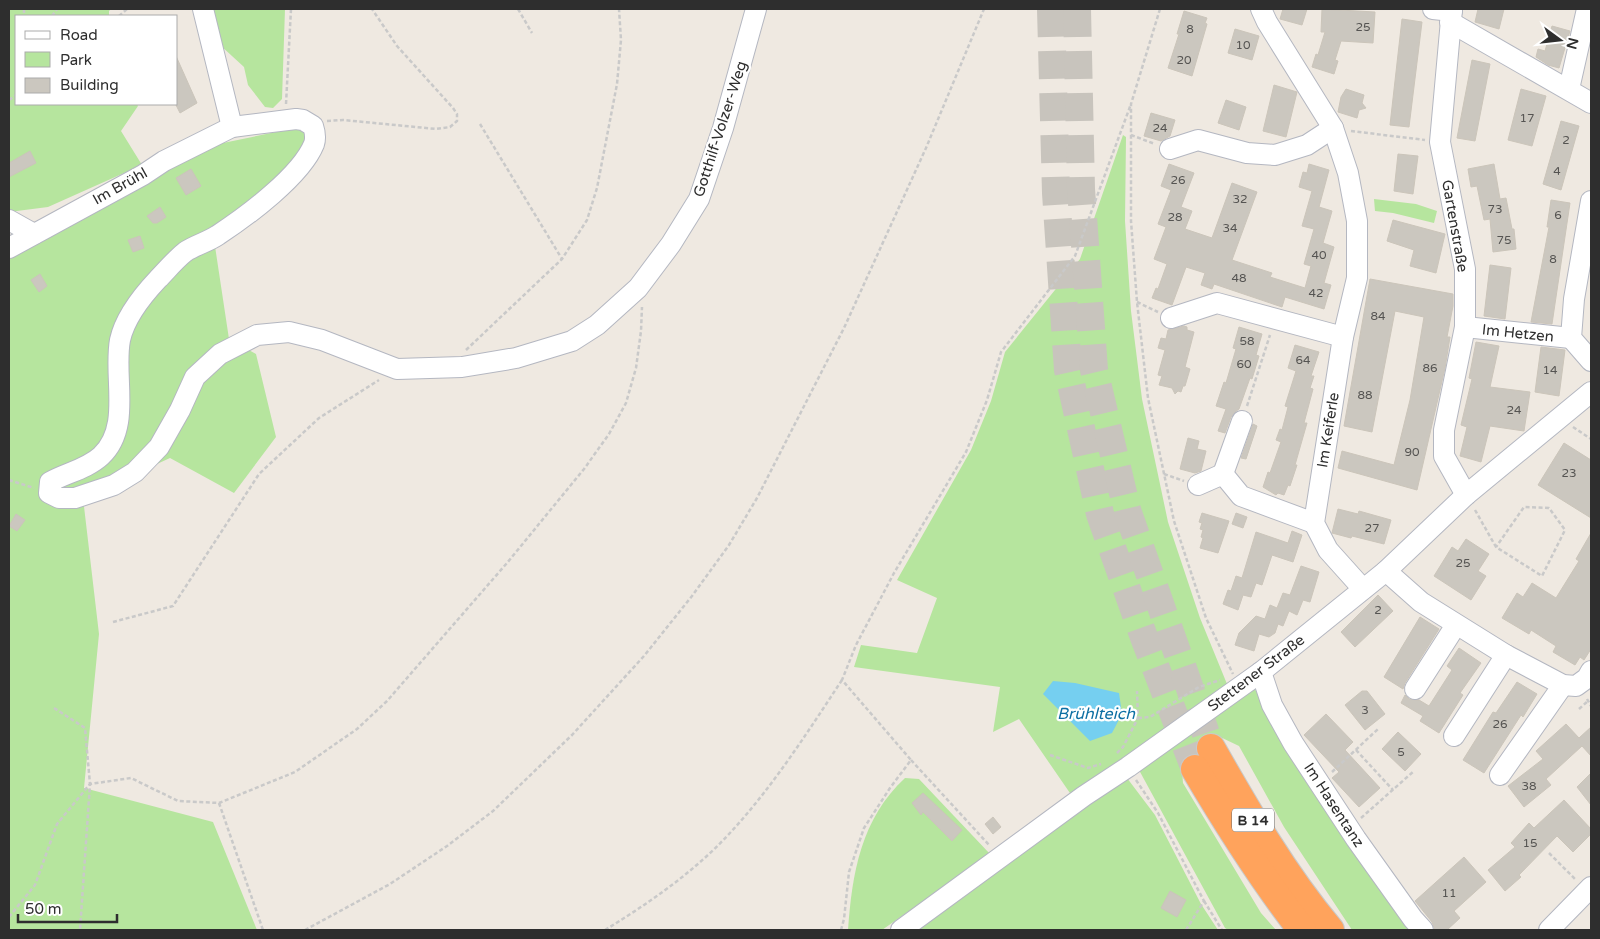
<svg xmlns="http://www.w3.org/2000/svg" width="1600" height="939" viewBox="0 0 1600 939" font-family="'Varela Round',sans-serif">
<rect width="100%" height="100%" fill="#efe9e1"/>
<!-- green -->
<g fill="#b6e59e">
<polygon points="9,9 111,9 109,11 109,16 16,16 16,104 137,104 138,106 121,131 142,165 48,207 9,212"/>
<polygon points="211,9 285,9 282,99 273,108 265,107 248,85 244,67 220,45"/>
<polygon points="300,127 308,133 310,142 290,169 213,233 229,339 256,354 276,437 234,493 170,458 83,498 99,634 84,788 213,822 257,930 9,930 9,250 207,143 223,143"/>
<polygon points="1123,135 1126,137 1125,221 1131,311 1142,399 1168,522 1200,618 1227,684 1072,796 1019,719 993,732 1000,687 854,667 861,645 917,653 937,598 897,580 971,450 991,401 1005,352 1080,259"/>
<polygon points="1374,199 1416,204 1437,211 1434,223 1393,213 1375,211"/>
<polygon points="1253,686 1333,822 1414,930 1352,930 1284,827 1239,746 1218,736 1181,756 1183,783 1261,913 1276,930 1228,930 1225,928 1139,770"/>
<path d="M 905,778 L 919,779 L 990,854 L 882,930 L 848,930 C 852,873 861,819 905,778 Z"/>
<polygon points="1127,778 1155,815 1201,904 1218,930 907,930"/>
</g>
<!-- water -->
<polygon fill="#75cff0" points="1053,681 1075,683 1119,693 1122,714 1112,733 1090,741 1043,694"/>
<!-- building -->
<g fill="#cbc7bf" stroke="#cbc5ba">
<polygon points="1283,9 1307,9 1302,25 1280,19"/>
<polygon points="1322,9 1375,12 1373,43 1341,41 1335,60 1338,61 1334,74 1312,67 1316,54 1318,55 1325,32 1321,32"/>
<polygon points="1478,9 1504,9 1499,29 1475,22"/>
<polygon points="1184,11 1207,18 1205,23 1207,24 1192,76 1168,68 1179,34 1177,34"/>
<polygon points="1402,19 1422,22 1409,127 1390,125"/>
<polygon points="1552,26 1570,31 1559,68 1548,65 1536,57 1538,49 1545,51"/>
<polygon points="1235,29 1259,36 1252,60 1228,53"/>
<polygon points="176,56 197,103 180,113 176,105"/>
<polygon points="1472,60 1490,64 1475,141 1457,138"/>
<polygon points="1274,85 1297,92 1286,137 1263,131"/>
<polygon points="1346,89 1364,95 1362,103 1366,108 1359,110 1357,118 1338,112 1341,97"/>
<polygon points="1521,89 1546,96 1532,146 1508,140"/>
<polygon points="1226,100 1246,107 1239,130 1218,123"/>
<polygon points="1151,113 1175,120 1170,136 1161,141 1144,136"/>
<polygon points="1561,121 1579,126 1561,190 1543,184"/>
<polygon points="30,151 36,163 9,177 9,163"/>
<polygon points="1398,154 1418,156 1413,194 1394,191"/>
<polygon points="1169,164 1194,173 1181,207 1192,211 1185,229 1212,238 1232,183 1257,192 1232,260 1272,273 1270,277 1305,288 1311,266 1304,264 1314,229 1302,226 1312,191 1299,187 1303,172 1307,173 1309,164 1329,170 1319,207 1332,211 1323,243 1334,247 1324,283 1331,285 1324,309 1285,297 1282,307 1214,284 1212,289 1201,285 1205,273 1186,267 1172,305 1152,298 1156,288 1158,289 1167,264 1154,259 1166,227 1158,224 1171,190 1161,186"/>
<polygon points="1494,164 1500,199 1506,198 1512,229 1514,229 1516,249 1493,252 1490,219 1484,220 1477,186 1471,187 1468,169"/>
<polygon points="191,169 201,186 186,195 176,178"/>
<polygon points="1551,200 1570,203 1552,324 1531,322 1549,227 1547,227"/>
<polygon points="160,207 166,217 157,223 153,223 147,216"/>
<polygon points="1393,220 1445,234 1436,273 1410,266 1414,250 1387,241"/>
<polygon points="140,236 144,248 133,252 128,240"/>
<polygon points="1490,265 1511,268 1505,319 1484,316"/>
<polygon points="40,274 47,286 39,292 31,280"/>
<polygon points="1370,279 1453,294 1453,306 1447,337 1450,337 1445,368 1417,490 1338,468 1342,451 1394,465 1410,400 1424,317 1395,311 1372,432 1344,426"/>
<polygon points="1184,326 1187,327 1187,330 1194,332 1185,367 1190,369 1185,386 1183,386 1181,392 1178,391 1175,394 1172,388 1159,385 1162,376 1158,375 1165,350 1158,348 1161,338 1166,339 1168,330"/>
<polygon points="1239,327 1262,334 1256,355 1259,356 1252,379 1250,378 1239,409 1235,412 1231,417 1225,433 1218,431 1226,409 1216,406 1224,382 1226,383 1236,349 1233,348"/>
<polygon points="1476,342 1499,346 1490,387 1530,392 1524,431 1490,426 1481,462 1460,456 1467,427 1461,425 1472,379 1469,378"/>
<polygon points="1295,345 1319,352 1311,376 1314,376 1310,388 1313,389 1304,423 1307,423 1295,465 1297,465 1290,486 1288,485 1284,495 1278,493 1276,495 1263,487 1268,472 1270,473 1281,442 1276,440 1280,429 1282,430 1288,407 1285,406 1296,371 1288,368"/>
<polygon points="1541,347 1565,350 1559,396 1535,392"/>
<polygon points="1253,424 1257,426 1246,459 1241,458"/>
<polygon points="1188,438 1199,441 1197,449 1206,451 1201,471 1195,473 1180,469"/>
<polygon points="1564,443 1591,460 1591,518 1538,485"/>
<polygon points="1338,509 1358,514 1359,511 1391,520 1384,544 1352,536 1351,538 1332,533"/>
<polygon points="1202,513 1229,521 1218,553 1200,548 1203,538 1201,537 1203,530 1200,529 1202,523 1199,522"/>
<polygon points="1236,513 1247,517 1243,528 1232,524"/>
<polygon points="16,514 25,520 17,531 9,526"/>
<polygon points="1292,531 1302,535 1293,562 1272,555 1262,585 1256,583 1251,597 1243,595 1238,610 1223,604 1228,590 1231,591 1236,576 1242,578 1256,532 1288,543"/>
<polygon points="1591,533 1591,649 1584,660 1580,657 1575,665 1553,652 1556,646 1531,630 1529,634 1502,618 1517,593 1523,597 1532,583 1556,598 1579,561 1576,559"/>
<polygon points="1466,539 1489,554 1478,571 1486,576 1471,600 1434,576 1452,547 1458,551"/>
<polygon points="1301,566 1319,572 1310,602 1303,600 1297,615 1289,611 1283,626 1278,624 1275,633 1269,637 1259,634 1254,651 1235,645 1239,633 1256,616 1265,619 1270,605 1277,608 1283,593 1290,595"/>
<polygon points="1378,595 1393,611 1355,647 1341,632"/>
<polygon points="1420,617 1439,629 1405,683 1403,689 1384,677"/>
<polygon points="1459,648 1481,663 1460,693 1463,695 1439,733 1420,721 1423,716 1401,703 1405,695 1409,699 1419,700 1429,706 1452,670 1447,666"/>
<polygon points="1517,682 1537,694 1523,717 1521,715 1484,773 1463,760 1493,712 1496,713"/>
<polygon points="1362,691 1367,691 1385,714 1365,730 1345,705"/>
<polygon points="1326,714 1353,742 1345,750 1380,788 1359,807 1332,778 1339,772 1304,735"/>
<polygon points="1566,724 1579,738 1591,727 1591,756 1582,746 1546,779 1551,785 1524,807 1508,786 1543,759 1536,751"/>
<polygon points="1398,732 1421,754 1405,771 1382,749"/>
<polygon points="1591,773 1591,805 1577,787"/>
<polygon points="923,793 962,830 952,841 923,812 921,815 912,803"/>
<polygon points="1564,800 1591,829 1591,834 1573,852 1557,836 1519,875 1521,877 1505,891 1488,870 1515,847 1511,843 1529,823 1534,828"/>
<polygon points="993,817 1001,827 993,834 985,824"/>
<polygon points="1464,857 1486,882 1454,911 1460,918 1447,930 1435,930 1432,922 1415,901"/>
<polygon points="1170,891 1186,900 1177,917 1161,908"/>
</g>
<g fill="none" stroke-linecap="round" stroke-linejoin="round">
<!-- highway-tunnel -->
<g stroke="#c8c4bd" stroke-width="28" stroke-dasharray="28 14" stroke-linecap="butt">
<polyline points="1051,9 1056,193 1068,370 1100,514 1145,640 1195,769"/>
<polyline points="1077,9 1081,189 1094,370 1127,510 1211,748"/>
</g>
<defs>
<g id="minor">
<polyline points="203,9 232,127"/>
<polyline points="1261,9 1267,22 1333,128 1348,173 1357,221 1357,278 1343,337 1314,523 1328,550 1363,589"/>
<polyline points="1433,9 1452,11"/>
<polyline points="1452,9 1440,142 1465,269 1465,327 1444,430 1444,456 1466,495"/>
<polyline points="1450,22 1591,103"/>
<polyline points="1569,89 1587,9"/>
<polyline points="1170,149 1198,140 1247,153 1275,155 1307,145 1333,128"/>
<polyline points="1591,201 1574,299 1571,338 1591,361"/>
<polyline points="9,220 34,234"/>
<path d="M 9,248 L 143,175 L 164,161 L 232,127 L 296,119 L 303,120 L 313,126 C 315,132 316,138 314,144 C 301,176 247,216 218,235 C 208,242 195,245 185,252 C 175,260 166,271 158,279 C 142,296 125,317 120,340 C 113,377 132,427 101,456 C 87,469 66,473 50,482 L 49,493 L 59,498 L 75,498 L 114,485 L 135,472 L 159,447 L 180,410 L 195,377 L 220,354 L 257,335 L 289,332 L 322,340 L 397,369 L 462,367 L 516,358 L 572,341 L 597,325 L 638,288 L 671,244 L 699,199 L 723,128 L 756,9"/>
<polyline points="1171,318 1217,303 1343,337"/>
<polyline points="1465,327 1571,338"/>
<polyline points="1223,474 1242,421"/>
<polyline points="1198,485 1223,474 1241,496 1314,523"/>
<polyline points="1386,571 1421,602 1506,655 1563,685 1576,686 1587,678 1591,671"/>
<polyline points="1261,672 1272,705 1293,743 1356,839 1413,919 1423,930"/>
<polyline points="1415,689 1456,625"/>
<polyline points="1454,736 1506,655"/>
<polyline points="1500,775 1563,685"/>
<polyline points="901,930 1084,796 1128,767 1261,672 1386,571 1466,495 1591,392"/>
<polyline points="1549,930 1591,887"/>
</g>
<g id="highway">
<path d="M 1211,748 C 1247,811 1283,874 1330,930"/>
<path d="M 1195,769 C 1228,825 1262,879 1302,930"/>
</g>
</defs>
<!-- minor casing -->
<use href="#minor" stroke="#b4b7c1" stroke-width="22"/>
<!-- highway casing -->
<use href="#highway" stroke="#c9c9c9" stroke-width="30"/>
<!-- path -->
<g stroke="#c9c9c9" stroke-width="2.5" stroke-dasharray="4 2.5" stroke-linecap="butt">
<polyline points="24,9 24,16"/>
<polyline points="518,9 532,33"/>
<polyline points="1160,9 1131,104 1131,221 1137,302 1148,398 1174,521 1206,618 1233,674"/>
<polyline points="52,16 57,9"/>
<polyline points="119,16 127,9"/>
<polyline points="9,100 16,95"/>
<polyline points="286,104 291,9"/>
<polyline points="327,121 343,120 436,129 450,127 457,121 457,114 453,108 397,46 372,9"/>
<polyline points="480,124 562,259"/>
<polyline points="1351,131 1425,140"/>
<polyline points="1131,135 1155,144"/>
<polyline points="1137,302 1158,312"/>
<polyline points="466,350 562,259 587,220 597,188 617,84 621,40 619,9"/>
<polyline points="1247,406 1270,335"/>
<polyline points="1573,427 1591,439"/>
<polyline points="1164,474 1184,481"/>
<polyline points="9,480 34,488"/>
<polyline points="1475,510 1496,547 1542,576 1565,530 1549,508 1524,507 1496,547"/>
<polyline points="113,622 173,606 259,474 319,418 379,380"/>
<polyline points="1587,699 1591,706"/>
<polyline points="54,708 85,728 90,784 80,930"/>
<polyline points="1579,709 1588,701"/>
<polyline points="1138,718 1150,717 1199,687 1220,680"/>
<polyline points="1356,750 1393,790"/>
<polyline points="1117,753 1123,747 1138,718 1137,691"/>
<polyline points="1050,755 1088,768 1101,764"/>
<polyline points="911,760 990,846"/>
<polyline points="1332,772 1378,729"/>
<polyline points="1136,780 1158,813 1204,901 1186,930"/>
<polyline points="219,803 263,930"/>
<polyline points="1361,818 1414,771"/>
<polyline points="1549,853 1576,880"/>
<polyline points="1204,901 1222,930"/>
<polyline points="9,917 35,885 57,824 90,784 131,778 178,801 219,803 295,772 357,729 387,701 507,563 584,469 609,434 626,403 636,368 641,331 642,307"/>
<polyline points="305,930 390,884 447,846 493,811 572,735 644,656 692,596 729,545 757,498 844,328 926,148 984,9"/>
<path d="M 605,930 C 649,903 694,872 729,834 C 772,788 807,733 842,680"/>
<polyline points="841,930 844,919 849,872 864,828 890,788 911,760 842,680 856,645 894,573 966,452 987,400 1001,352 1075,256 1131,104"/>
</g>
<!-- minor -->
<use href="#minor" stroke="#fff" stroke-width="20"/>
<!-- highway -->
<use href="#highway" stroke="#ffa35c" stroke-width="28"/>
</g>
<g text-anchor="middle" stroke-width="4.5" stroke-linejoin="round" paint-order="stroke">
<!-- number labels -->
<g font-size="12" fill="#555452">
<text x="1363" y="31">25</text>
<text x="1190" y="33">8</text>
<text x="1243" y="49">10</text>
<text x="1184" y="64">20</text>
<text x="1527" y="122">17</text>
<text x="1160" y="132">24</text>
<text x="1566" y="144">2</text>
<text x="1557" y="175">4</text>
<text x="1178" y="184">26</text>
<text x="1240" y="203">32</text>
<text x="1495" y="213">73</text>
<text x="1558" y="219">6</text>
<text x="1175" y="221">28</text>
<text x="1230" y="232">34</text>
<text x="1504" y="244">75</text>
<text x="1319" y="259">40</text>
<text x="1553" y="263">8</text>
<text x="1239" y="282">48</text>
<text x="1316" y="297">42</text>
<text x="1378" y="320">84</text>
<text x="1247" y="345">58</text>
<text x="1303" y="364">64</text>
<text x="1244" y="368">60</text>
<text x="1430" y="372">86</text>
<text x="1550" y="374">14</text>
<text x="1365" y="399">88</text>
<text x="1514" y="414">24</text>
<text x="1412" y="456">90</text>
<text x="1569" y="477">23</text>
<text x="1372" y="532">27</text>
<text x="1463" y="567">25</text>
<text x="1378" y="614">2</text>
<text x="1365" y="714">3</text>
<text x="1500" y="728">26</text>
<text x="1401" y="756">5</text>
<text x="1529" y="790">38</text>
<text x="1530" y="847">15</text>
<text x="1449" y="897">11</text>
</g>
<!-- shield labels -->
<rect fill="#fff" stroke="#6d6d6d" stroke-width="1" x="1232" y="808.5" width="42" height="23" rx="4"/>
<g font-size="14" font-weight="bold" fill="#2e2e2e">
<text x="1253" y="825">B 14</text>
</g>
<!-- street labels -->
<g font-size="15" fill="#2e2e2e" stroke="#fff">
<text transform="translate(720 129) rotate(-72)" y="5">Gotthilf-Volzer-Weg</text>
<text transform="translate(120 186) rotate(-29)" y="5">Im Brühl</text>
<text transform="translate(1455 226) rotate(80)" y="5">Gartenstraße</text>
<text transform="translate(1518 333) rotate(6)" y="5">Im Hetzen</text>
<text transform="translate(1328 430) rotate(-81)" y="5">Im Keiferle</text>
<text transform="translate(1256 673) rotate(-37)" y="5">Stettener Straße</text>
<text transform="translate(1334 805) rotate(57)" y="5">Im Hasentanz</text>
</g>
<!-- water labels -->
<g font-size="16" font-style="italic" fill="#0d6fa3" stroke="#fff">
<text x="1096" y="719">Brühlteich</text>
</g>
</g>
<!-- border -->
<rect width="1600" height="939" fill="none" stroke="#2e2e2e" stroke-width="20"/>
<!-- legend -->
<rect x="15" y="15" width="162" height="90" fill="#ffffff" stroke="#ababab"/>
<rect x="25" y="31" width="25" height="8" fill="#ffffff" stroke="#ababab"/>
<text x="60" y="40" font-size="15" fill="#2e2e2e">Road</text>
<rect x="25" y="52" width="25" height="15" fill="#b6e59e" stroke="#ababab"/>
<text x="60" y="65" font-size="15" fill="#2e2e2e">Park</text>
<rect x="25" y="78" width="25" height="15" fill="#cbc7bf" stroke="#ababab"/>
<text x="60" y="90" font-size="15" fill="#2e2e2e">Building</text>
<!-- north arrow -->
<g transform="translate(1560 40) rotate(105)" stroke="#ffffff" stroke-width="4" paint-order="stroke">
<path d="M0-4L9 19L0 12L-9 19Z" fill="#2e2e2e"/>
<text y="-8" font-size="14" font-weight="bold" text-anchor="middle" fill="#2e2e2e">N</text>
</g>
<!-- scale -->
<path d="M18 914v8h99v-8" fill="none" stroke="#2e2e2e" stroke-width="2.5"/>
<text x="25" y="914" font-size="15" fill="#2e2e2e" stroke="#ffffff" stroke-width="4" paint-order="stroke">50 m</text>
</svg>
